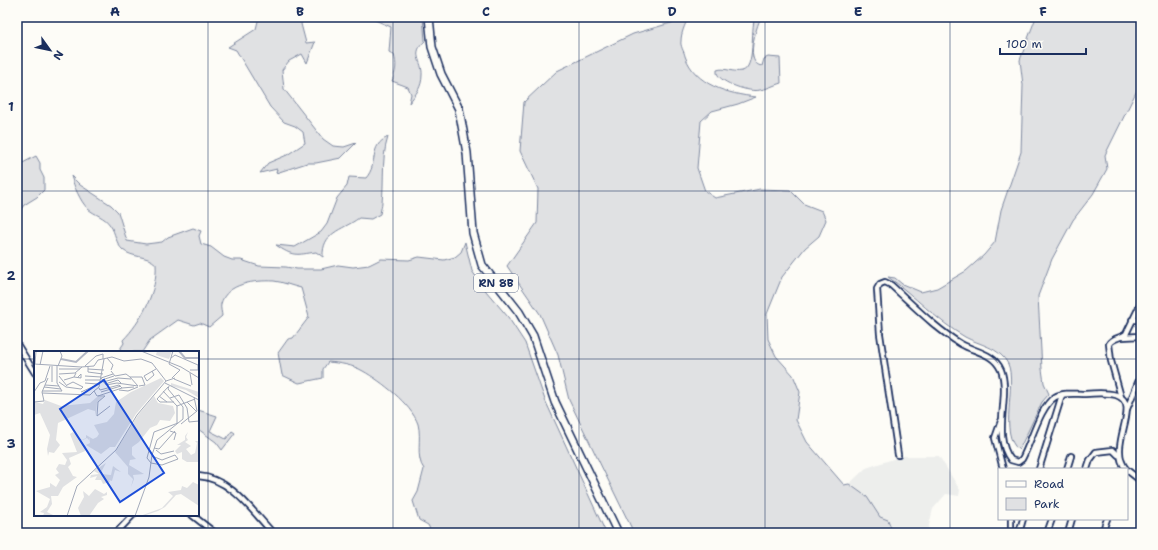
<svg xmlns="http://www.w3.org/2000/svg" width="1158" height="550" viewBox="0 0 1158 550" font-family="'Shantell Sans',sans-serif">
<rect width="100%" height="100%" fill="#fdfcf7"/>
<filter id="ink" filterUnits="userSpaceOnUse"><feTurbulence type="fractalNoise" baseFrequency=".025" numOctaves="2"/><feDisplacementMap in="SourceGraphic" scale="8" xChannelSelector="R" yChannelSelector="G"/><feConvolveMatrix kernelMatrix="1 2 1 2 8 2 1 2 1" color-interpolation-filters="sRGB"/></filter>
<g filter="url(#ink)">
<!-- built -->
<polygon fill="#edeeec" points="902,456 939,456 960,490 959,496 946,494 933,509 927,533 893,533 888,521 880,517 867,497 849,484 866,468"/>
<!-- green -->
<g fill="#e0e1e3" stroke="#7e88a0">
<polygon points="259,17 303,17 301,24 306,43 315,42 307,63 302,54 289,61 282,70 284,89 323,139 333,146 344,147 356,143 341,158 316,163 307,163 276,173 277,169 260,173 268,163 287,155 305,143 303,132 295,126 284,122 270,107 236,50 228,47 256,29"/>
<path d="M 376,17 L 423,17 L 425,41 C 410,54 423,61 422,75 C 422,87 416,94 409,103 L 411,94 L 408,87 L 392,81 C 396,72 397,64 394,55 L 389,52 L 391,27 L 375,20 Z"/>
<path d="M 755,17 L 761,17 C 756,28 744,64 762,66 L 764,59 L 768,57 L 780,58 L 781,83 C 774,85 767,89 760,90 C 750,93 720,83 717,73 L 717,70 C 725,67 733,73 742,71 C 756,68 750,30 755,17 Z"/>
<path d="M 1036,17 L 1141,17 L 1141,82 L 1105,155 L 1107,169 L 1093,194 L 1073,220 L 1052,259 L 1038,296 L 1042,369 L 1044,383 L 1049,394 L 1042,402 L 1019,450 C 998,435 1017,384 1008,364 C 999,347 980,345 965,337 C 937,321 914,295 888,277 L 895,278 L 902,284 L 921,292 L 937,288 L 966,271 L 984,255 L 995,242 L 1001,210 L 1021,152 L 1023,85 L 1020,60 Z"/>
<path d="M 688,18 C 685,25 681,33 681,41 C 680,46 684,51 685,56 C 695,85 728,94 756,97 L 738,104 L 712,111 L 701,121 L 697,168 L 705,191 L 715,198 L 760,189 L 790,190 L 804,204 L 822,211 L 826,220 L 819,236 L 805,248 L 782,277 L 767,314 L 768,339 L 776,356 L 793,375 L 800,392 L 796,420 L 807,442 L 844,485 L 849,484 L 867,497 L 880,517 L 888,520 L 893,533 L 634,533 L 569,400 L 558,355 L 540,314 L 507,266 L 537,223 L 538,189 L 520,151 L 524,102 L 557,71 L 633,34 Z"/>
<path d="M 388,137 C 380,161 386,189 380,214 L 371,219 L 359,218 C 341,231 322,232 323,257 L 316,252 C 296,255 293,257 276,245 L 295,247 L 321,232 L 327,224 L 337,198 L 347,186 L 349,177 L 366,178 C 379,163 368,146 388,137 Z"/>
<polygon points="36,156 40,163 40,170 44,178 44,190 37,197 24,205 17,215 17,166"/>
<path d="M 71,176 L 80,185 L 111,205 L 118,212 L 127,241 L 146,244 L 162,242 L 168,237 L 193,228 L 201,231 L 199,236 L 201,244 L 211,247 L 224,257 L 232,260 L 241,260 L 259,266 L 286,267 L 297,269 L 321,269 L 338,265 L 353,267 L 369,265 L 381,259 L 409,260 L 419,257 L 444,260 L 455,257 L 461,252 L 465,242 L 472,271 L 486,291 L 508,317 L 525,343 L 545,400 L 606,533 L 432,533 L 428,525 L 419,520 L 413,501 L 418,492 L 424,469 C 415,457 422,439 418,424 C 411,404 381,381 363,371 C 353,365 339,363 328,362 L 323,369 L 323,378 L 299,383 L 282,375 L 278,353 L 288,339 L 293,338 L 309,317 L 301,288 C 292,286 283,282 274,281 C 256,280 226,283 221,304 C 220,308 222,313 222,316 L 209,327 L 200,323 L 194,325 L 178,320 L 150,340 L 142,352 L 118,352 L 124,343 L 123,340 C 141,322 158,290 156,264 C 147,255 132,258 123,250 C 115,243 116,233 110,225 C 105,217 95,215 88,209 C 80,201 74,186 71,176 Z"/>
<polygon points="198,410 217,416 210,431 226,439 232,431 235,433 222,450 216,442 198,429"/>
</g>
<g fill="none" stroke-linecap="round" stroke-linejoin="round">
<defs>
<g id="minor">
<polyline points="1132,320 1141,320"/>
<polyline points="1122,337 1141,336"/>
<polyline points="17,344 35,373"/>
<path d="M 1121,397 L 1111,361 L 1109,344 C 1113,337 1120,339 1126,334 L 1141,303"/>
<polyline points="1127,409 1139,380"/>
<polyline points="1001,421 995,438 1003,469"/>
<path d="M 898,455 L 880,334 L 877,289 L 880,284 L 885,282 L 891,285 C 913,305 936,329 961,344 C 975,352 994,353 1001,370 C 1011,396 991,435 1011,460 L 1018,462 L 1022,459 C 1031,443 1040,406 1055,397 C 1063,392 1076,394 1085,394 C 1095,393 1106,392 1116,395 C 1144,404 1106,445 1126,469"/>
<polyline points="1039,469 1062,395"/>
<polyline points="1067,469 1071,456"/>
<polyline points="1087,469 1090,460 1096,452 1113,450 1118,455"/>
<polyline points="1127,470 1141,481"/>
<path d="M 198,476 C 231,478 252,511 273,533"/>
<polyline points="192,515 215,533"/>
<polyline points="116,533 133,515"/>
<polyline points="1011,533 1011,519"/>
<polyline points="1019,533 1023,519"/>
<polyline points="1047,533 1052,519"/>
<polyline points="1068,533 1072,519"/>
<polyline points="1102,533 1107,519"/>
</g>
<polyline id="primary" points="429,17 432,47 441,74 459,109 467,153 473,233 482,265 519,312 533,336 555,402 618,533"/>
</defs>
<!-- minor casing -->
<use href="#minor" stroke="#1b2f5e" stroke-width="8"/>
<!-- primary casing -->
<use href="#primary" stroke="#1b2f5e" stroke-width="10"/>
<!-- minor -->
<use href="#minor" stroke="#fdfcf7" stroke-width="4.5"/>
<!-- primary -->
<use href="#primary" stroke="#fdfcf7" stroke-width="7"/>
</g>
</g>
<!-- grid -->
<path fill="none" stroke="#1b2f5e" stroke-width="1" stroke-opacity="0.55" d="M 208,17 L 208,533M 393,17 L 393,533M 579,17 L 579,533M 765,17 L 765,533M 950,17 L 950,533M 17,191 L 1141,191M 17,359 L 35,359M 198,359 L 1141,359"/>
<g text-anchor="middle" stroke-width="4" stroke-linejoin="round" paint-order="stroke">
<!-- shield labels -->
<rect fill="#fdfcf7" stroke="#5f6c8c" stroke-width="1" x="474" y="274" width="44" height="18" rx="3"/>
<g font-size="11" font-weight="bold" fill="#1b2f5e">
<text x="496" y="287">RN 8B</text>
</g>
</g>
<!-- overview -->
<g transform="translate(34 351)">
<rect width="165" height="165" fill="#fdfcf7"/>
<path d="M 123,0 L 138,0 L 135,8 L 122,4 ZM 127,27 L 130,30 L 102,63 L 81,96 L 76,96 L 67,103 L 52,94 L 56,92 L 55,86 L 55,89 L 53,87 L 49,89 L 46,89 L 52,96 L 51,100 L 35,107 L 37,113 L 34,116 L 39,125 L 43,126 L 29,136 L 24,145 L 17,145 L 18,153 L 13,161 L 21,165 L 9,165 L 10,162 L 6,161 L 13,156 L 16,148 L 2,140 L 16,136 L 16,132 L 22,136 L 26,129 L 21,124 L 25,122 L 22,118 L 25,113 L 31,114 L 33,109 L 28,102 L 43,101 L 36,83 L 39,81 L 48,89 L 52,87 L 52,84 L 59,88 L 63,86 L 65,83 L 60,74 L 73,71 L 80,63 L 82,51 L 97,41 ZM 137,32 L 165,41 L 165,47 L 152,39 L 137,35 ZM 120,45 L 124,52 L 139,55 L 141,62 L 136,70 L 126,69 L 123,74 L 116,77 L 105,91 L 98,96 L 98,104 L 102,108 L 96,109 L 95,114 L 110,123 L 99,124 L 100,128 L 97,136 L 99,128 L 94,123 L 94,116 L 81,101 L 104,64 ZM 63,46 L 69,46 L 63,52 L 62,65 L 61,60 L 54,58 L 24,72 L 22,89 L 26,94 L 20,102 L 15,101 L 14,105 L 13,98 L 16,84 L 6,62 L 0,64 L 1,51 L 9,53 L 11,49 L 27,55 L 56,52 ZM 154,81 L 152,86 L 154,89 L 151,91 L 157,95 L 152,98 L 157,104 L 161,102 L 163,92 L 161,90 L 165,90 L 165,111 L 153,111 L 148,108 L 148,101 L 143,103 L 141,100 L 147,94 L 143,94 L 151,89 L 151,85 ZM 72,112 L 66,123 L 77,124 L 79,115 L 87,121 L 81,119 L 78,130 L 75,129 L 76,131 L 69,133 L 67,129 L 61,129 L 63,125 L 56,127 L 57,124 L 65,123 L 60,120 ZM 159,131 L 165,134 L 165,155 L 147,143 L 142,144 L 131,156 L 124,160 L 109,165 L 106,165 L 128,157 L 139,145 L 134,141 L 147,139 L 148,135 L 153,137 ZM 61,138 L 70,143 L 73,141 L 73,144 L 67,146 L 70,148 L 64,152 L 55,165 L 47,165 L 44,157 L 50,146 L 49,140 L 55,145 Z" fill="#e0e1e3"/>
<path fill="none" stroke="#b3b8c5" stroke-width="2" d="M 145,0 L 151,7 L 165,7M 27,8 L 42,11 L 54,0"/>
<path fill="none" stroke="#a3aaba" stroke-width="1" d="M 107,0 L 147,16 L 165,27M 73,7 L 79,14 L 77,19M 137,7 L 141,4 L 164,14 L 164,19 L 156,19M 70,8 L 65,36 L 60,40 L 63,45 L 71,45 L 64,51 L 63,65 L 76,55M 0,13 L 47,16 L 60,15 L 64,9 L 78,6 L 90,10 L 107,8 L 118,12 L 132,30M 1,13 L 2,0M 6,14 L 9,0M 24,15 L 28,5 L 26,0M 51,15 L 62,5 L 69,3 L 69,8M 54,15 L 54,21 L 69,23M 25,18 L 46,18M 54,18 L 70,19M 77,20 L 81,25 L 92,23 L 96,26M 118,20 L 120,24 L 113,30 L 110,25 L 122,18M 156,22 L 158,34M 25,23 L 41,22 L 48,16M 79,23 L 67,27 L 72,34 L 83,32 L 104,35M 25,25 L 33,35M 51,25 L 67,26M 40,26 L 47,27 L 47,23 L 44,26M 138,27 L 146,19 L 135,13 L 139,0M 140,28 L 157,35M 30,29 L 40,26 L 42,22M 51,29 L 66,29M 68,29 L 80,25M 18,31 L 18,15M 25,31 L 32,36 L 47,38 L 49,36 L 39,31 L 33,34M 69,31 L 84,27 L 97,28M 51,32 L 63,33M 131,32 L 165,49M 71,33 L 84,29 L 87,32M 11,34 L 25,35M 104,35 L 96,26 L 108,26 L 111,34 L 105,35M 10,36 L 27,38M 88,37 L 100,36M 85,39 L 94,40 L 104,36M 8,40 L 28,40 L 23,32 L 23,15M 129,40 L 143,55 L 143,72M 0,41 L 6,32 L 11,30 L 16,15M 47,41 L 65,33M 67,41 L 87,35M 8,42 L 56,44 L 60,40M 64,45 L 88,37 L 85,34 L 66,39 L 65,37M 125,45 L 133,51 L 140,51M 136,47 L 145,44 L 153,57 L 155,71 L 165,70M 0,51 L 10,50 L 8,41 L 14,27M 133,51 L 126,51 L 123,48 L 134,36M 153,51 L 163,61M 143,55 L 161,48M 147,73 L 163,60 L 160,46M 136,80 L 142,82 L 140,89M 120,97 L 125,98 L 141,80M 122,99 L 127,103 L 140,100M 118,105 L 128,109 L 141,104 L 144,108 L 128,114 L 117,112 L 113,107 L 120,81 L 144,72M 33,165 L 43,135 L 82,99 L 103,64 L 132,30 L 141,27M 101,165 L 115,126 L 118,104 L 123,89 L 149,68 L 149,56 L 134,38 L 135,35"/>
<path fill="#1d4ed8" fill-opacity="0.15" stroke="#1d4ed8" stroke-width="2" d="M 70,29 L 130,122 L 86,151 L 26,58 Z"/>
<rect width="165" height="165" fill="none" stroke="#1b2f5e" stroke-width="2"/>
</g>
<!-- margin -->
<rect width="1158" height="550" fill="none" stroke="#fdfcf7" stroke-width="44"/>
<!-- legend -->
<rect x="998" y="468" width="130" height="52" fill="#fdfcf7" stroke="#a3aaba"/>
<rect x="1006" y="481" width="20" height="6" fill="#fdfcf7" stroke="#a3aaba"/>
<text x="1034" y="488" font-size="12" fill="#1b2f5e">Road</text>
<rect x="1006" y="498" width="20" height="12" fill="#e0e1e3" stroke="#a3aaba"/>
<text x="1034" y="508" font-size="12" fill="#1b2f5e">Park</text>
<!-- north arrow -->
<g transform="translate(50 50) rotate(123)" stroke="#fdfcf7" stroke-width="3" paint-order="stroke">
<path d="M0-3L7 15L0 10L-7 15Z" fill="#1b2f5e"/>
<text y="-6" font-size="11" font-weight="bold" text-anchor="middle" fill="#1b2f5e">N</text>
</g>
<!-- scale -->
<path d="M1000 48v6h86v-6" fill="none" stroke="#1b2f5e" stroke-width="2"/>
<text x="1006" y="48" font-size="12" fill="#1b2f5e" stroke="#fdfcf7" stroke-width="3" paint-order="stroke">100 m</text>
<rect x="22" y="22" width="1114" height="506" fill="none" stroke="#1b2f5e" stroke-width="1.5"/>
<g font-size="13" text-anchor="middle" font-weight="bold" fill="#1b2f5e">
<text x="115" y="16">A</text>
<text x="300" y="16">B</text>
<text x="486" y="16">C</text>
<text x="672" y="16">D</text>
<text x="858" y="16">E</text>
<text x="1043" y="16">F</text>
<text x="11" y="111">1</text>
<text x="11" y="280">2</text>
<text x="11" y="448">3</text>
</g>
</svg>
